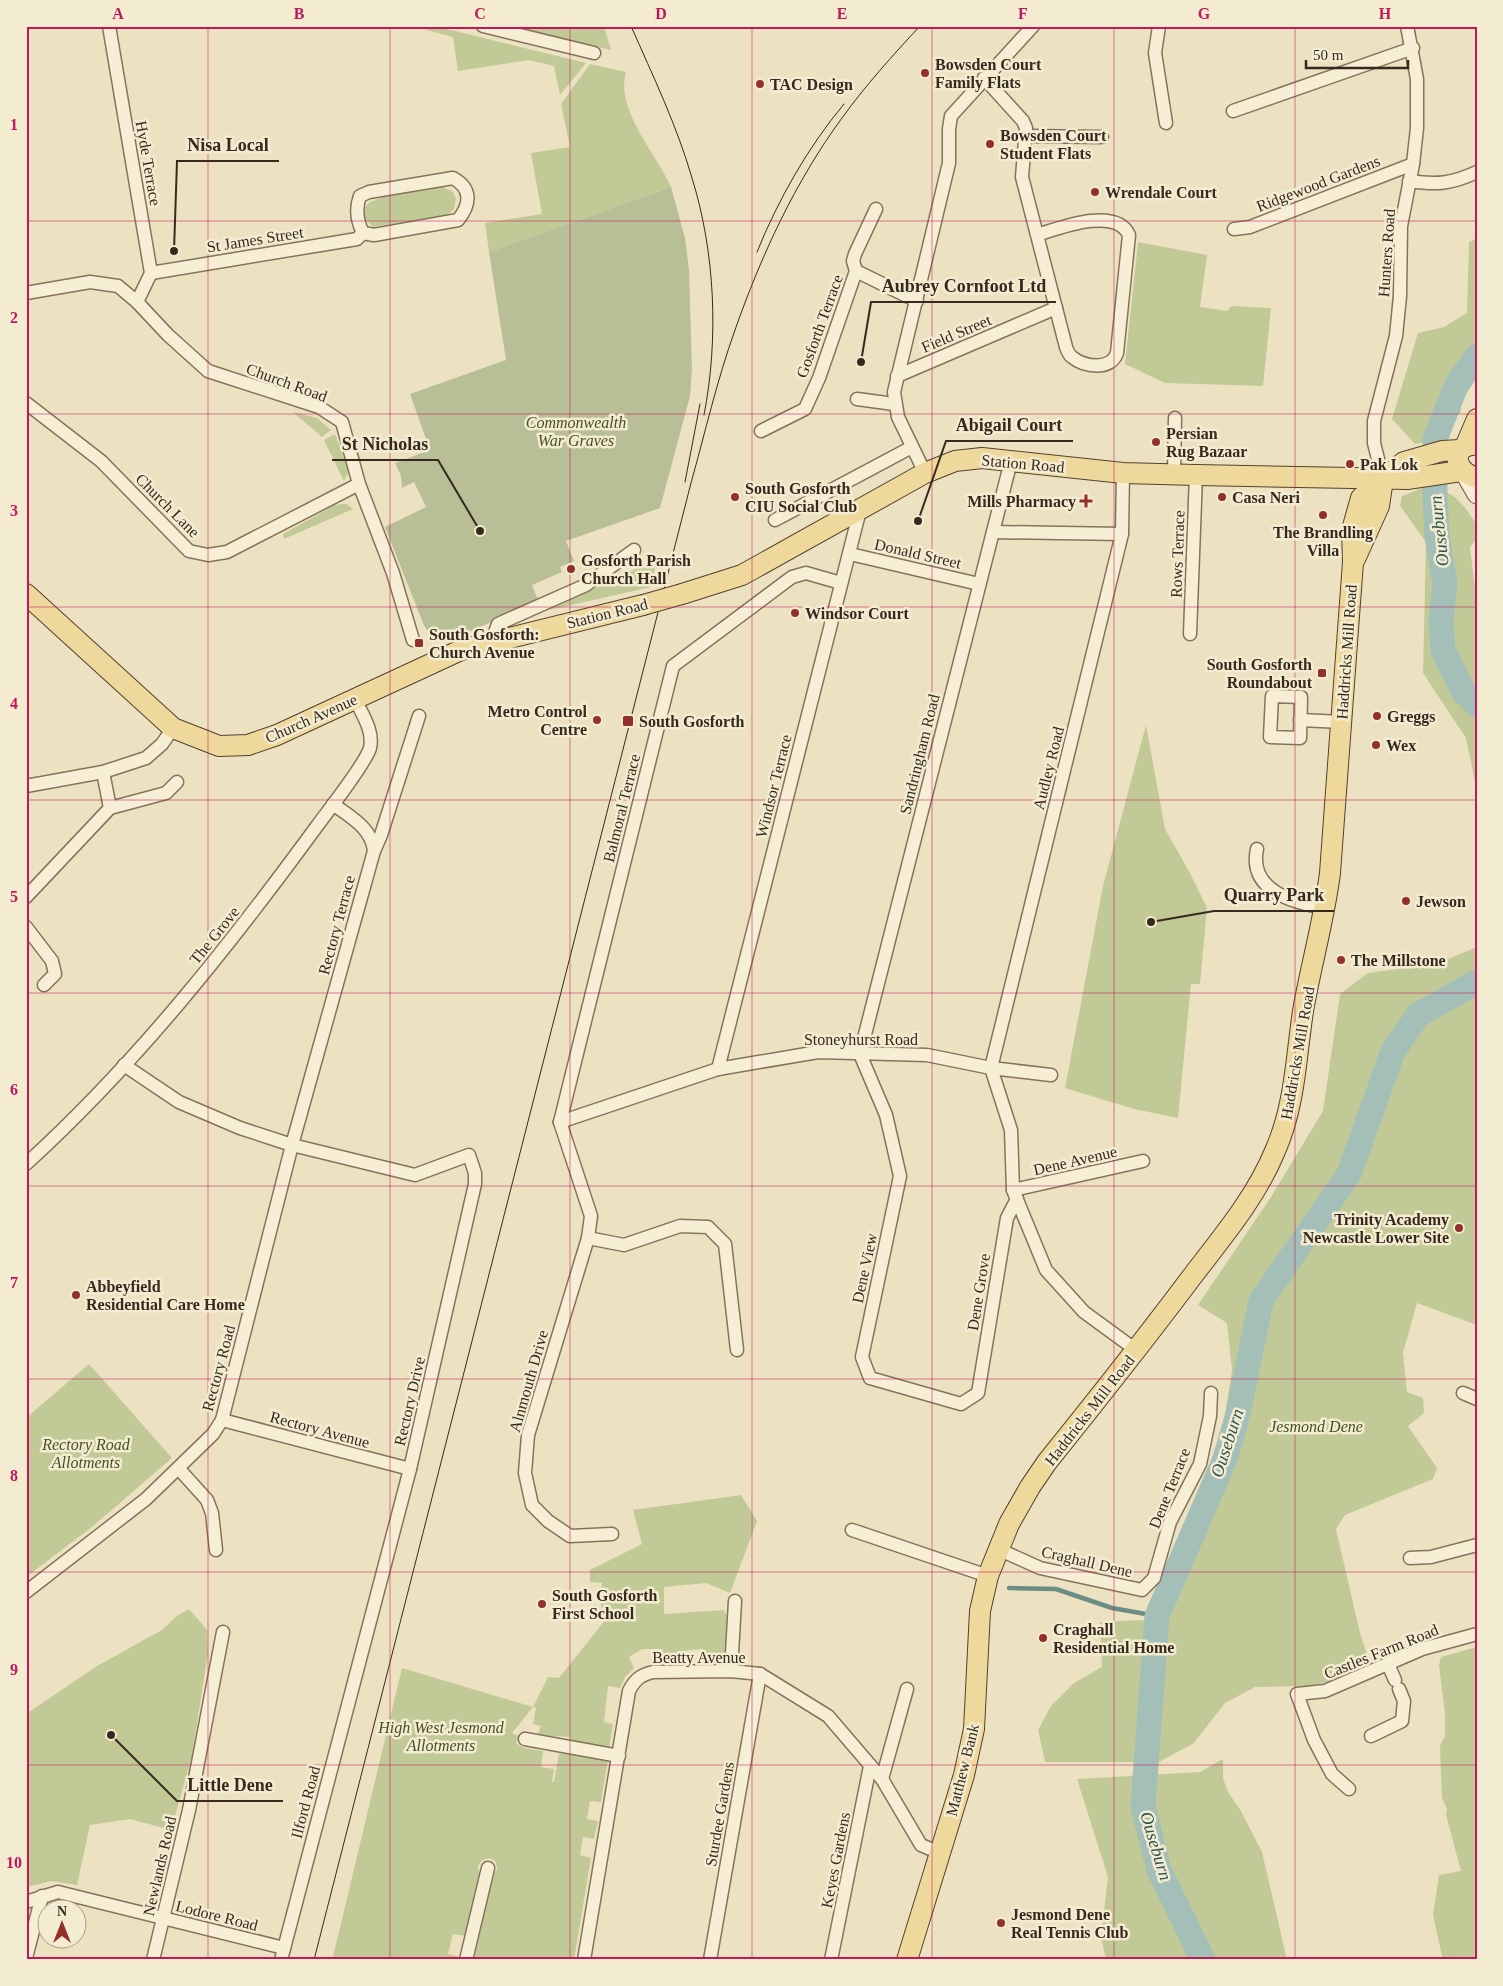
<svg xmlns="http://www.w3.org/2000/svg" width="1503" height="1986" viewBox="0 0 1503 1986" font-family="'Times New Roman',serif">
<rect width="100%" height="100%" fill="#ece2c2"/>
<!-- green -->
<g fill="#c1ca96">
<polygon points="412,26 435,26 586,63 560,95 554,66 529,60 458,71 453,37"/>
<polygon points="512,26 604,26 611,50"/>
<path d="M 590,64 L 626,72 C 615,110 657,154 671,187 L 489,252 L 485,223 L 542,214 L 531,153 L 570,147 L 561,104 Z"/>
<polygon points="442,187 452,191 456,198 454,209 447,215 373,227 365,218 365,207 370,202 383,197"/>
<polygon points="1477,238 1477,362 1462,385 1461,412 1426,442 1415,444 1392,419 1418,333 1444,327 1467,313 1469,242"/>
<polygon points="1138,242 1207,255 1200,307 1227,311 1232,306 1271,308 1263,386 1165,383 1125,364"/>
<polygon points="293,412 317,418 331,430 322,437"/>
<polygon points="335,434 349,471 344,481 324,440"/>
<polygon points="1422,488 1442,490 1455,497 1467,510 1477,525 1477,538 1470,547 1476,597 1477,792 1466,738 1423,673 1426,542 1400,506 1402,496"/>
<polygon points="341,504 347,504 353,509 284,539 283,534 335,505"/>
<polygon points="657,559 651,587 549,610"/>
<polygon points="1146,725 1165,829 1190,873 1207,908 1200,984 1191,984 1178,1118 1134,1109 1065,1088 1103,886"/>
<polygon points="1477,947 1477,1325 1417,1303 1403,1353 1407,1392 1423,1398 1424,1413 1408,1426 1437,1468 1433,1479 1345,1515 1336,1529 1360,1633 1370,1664 1343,1677 1312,1686 1255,1687 1225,1703 1194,1743 1159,1762 1045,1762 1038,1730 1051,1706 1074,1683 1102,1667 1100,1622 1145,1620 1189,1525 1219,1452 1232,1371 1227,1323 1198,1305 1271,1197 1323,1111 1340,994 1368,973 1436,964"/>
<polygon points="89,1364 172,1458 92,1527 26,1577 26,1418"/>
<path d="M 741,1495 L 757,1521 L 730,1593 L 706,1583 L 664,1587 L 664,1614 L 724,1610 L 729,1620 L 726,1662 L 702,1662 L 702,1649 L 683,1651 L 683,1662 L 656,1662 L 653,1659 L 663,1649 L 642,1649 L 629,1657 L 634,1668 L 625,1677 L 620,1688 L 608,1686 L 604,1722 L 613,1724 L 609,1749 L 571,1742 L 569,1737 C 557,1735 549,1738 537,1736 L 541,1726 L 533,1724 L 536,1708 L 533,1707 L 512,1733 L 518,1736 L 516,1743 L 524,1748 L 543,1751 L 541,1767 L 554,1769 L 552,1782 L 554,1782 L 559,1754 L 569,1752 L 608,1759 L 601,1802 L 590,1801 L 587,1819 L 598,1821 L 594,1839 L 583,1837 L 580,1855 L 591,1858 L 574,1960 L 474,1960 L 492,1877 L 497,1869 L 496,1862 L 490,1858 L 482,1860 L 478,1866 L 479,1873 L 465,1936 L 453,1934 L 448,1954 L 458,1956 L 460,1960 L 346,1960 L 333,1957 L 402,1668 L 533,1707 L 548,1677 L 559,1678 L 606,1619 L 600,1602 L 602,1583 L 590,1582 L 590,1570 L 642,1544 L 633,1510 Z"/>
<polygon points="189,1609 207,1630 208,1652 192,1756 171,1830 130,1819 90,1825 77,1885 52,1881 26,1887 26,1714 97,1666 162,1630 177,1616"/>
<polygon points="1477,1647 1477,1960 1443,1960 1433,1915 1439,1875 1461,1871 1446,1815 1447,1809 1442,1798 1440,1746 1445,1736 1445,1714 1439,1665 1441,1657"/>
<polygon points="1223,1759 1223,1778 1228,1792 1241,1811 1262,1852 1287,1960 1106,1960 1101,1938 1108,1877 1077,1779 1200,1772"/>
</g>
<!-- cemetery -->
<path fill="#b8bf96" d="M 671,187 L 685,238 L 689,270 L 692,369 L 690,396 L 660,508 L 566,541 L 574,561 L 560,567 L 562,572 L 532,585 L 538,600 C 519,608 462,639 444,638 C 435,638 427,632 423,623 L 385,527 L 426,507 L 414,482 L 402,488 L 401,476 L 395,463 L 430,450 L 410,394 L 506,360 L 489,252 Z"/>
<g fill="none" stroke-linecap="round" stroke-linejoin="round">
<!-- stream -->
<polyline stroke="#6c8d86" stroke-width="4.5" points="1009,1588 1056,1589 1112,1608 1157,1616"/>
<!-- river -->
<g stroke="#a4bfb8" stroke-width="25">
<polyline points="1477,356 1456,386 1435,439 1435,496 1437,536 1445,584 1441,621 1443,650 1463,691 1477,705"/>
<polyline points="1203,1960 1159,1870 1143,1806 1157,1616 1225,1459 1238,1414 1261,1301 1349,1174 1393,1051 1418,1015 1477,982"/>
</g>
<defs>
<g id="street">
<polyline points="109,26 151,273 137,302"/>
<polyline points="483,26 594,53"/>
<polyline points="1159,26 1155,53 1166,123"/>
<path d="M 984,78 L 1023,121 L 1026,128 L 1022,177 L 1066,347 C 1067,350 1069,355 1072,357 C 1084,367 1111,371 1117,353 L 1129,235 C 1116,206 1059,228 1037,235"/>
<polyline points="1233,111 1413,48"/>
<polyline points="1025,136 1102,137"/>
<path d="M 1409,181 C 1437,185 1451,184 1477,172"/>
<polyline points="1234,229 1250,227 1413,164"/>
<polyline points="856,271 917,301"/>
<path d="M 151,273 L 357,239 L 363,233 L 374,235 L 458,220 C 470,205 473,189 453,178 L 369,192 L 360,196 C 355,209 357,221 363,233"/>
<polyline points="26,293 90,282 118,286 137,302 168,335 208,371 319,407 342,422 359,484 393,573 413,640"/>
<polyline points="897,376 1056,308"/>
<polyline points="857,399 894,404"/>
<polyline points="26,403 101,461 189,551 208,555 227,552 359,484"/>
<polyline points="761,431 805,409 819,378 856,271 853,261 855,254 876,209"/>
<polyline points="1011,461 860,1054 886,1115 900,1176 862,1357 870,1378 961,1404 978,1393 1007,1218 1017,1199"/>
<polyline points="925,473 898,417 894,392 949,163 949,129 951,116 1033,26"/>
<polyline points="1123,473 1122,534 991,1068 1011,1130 1013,1190 1046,1270 1084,1312 1136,1350"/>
<polyline points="1174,474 1175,418"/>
<polyline points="1383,479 1374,443 1374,421 1396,336 1400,296 1401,226 1413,164 1417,128 1417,79 1407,26"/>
<polyline points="775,520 912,447"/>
<polyline points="993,532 1122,534"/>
<polyline points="850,554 979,584"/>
<polyline points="1190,634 1196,475"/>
<polyline points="492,641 498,624 586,585 634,550"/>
<polygon points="1272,696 1301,697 1300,738 1270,737"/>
<polyline points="1300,720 1342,722"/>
<polyline points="103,772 110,808"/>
<polyline points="26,786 103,772 146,758 162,744 173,728"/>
<path d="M 333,804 C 350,817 372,828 374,851"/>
<path d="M 1257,849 C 1248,891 1294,903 1325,908"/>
<polyline points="26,897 110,808 166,793 177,782"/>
<polyline points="26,927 52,961 55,974 44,985"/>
<polyline points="124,1065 179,1102 240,1128 292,1145 415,1175 469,1155 475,1173 475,1184 410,1469 281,1960"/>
<polyline points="718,1069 860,510"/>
<polyline points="560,1122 673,666 792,577 806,573 841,583"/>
<polyline points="560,1122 718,1069 818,1052 927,1055 991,1068 1051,1075"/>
<polyline points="560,1122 591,1216 588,1238 528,1435 525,1473 532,1505 548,1521 570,1536 612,1534"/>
<path d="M 26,1164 C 136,1064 230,945 317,826 C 328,811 366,763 370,748 C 374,731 362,714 355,699"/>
<polyline points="1013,1190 1143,1161"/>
<polyline points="588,1238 624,1245 680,1226 708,1227 725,1244 737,1350"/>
<polyline points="1463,1393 1477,1399"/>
<polyline points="222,1420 410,1469"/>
<polyline points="179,1469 207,1500 212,1513 216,1550"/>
<polyline points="852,1530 988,1576"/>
<polyline points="998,1549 1040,1568 1142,1590 1154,1578 1170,1522 1200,1464 1210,1416 1211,1393"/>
<polyline points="1410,1558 1431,1557 1477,1545"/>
<polyline points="26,1592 146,1499 213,1434 222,1420 292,1145 374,851 381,835 419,716"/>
<polyline points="1388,1664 1395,1680"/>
<polyline points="731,1671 735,1601"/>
<polyline points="1371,1736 1402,1721 1404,1701 1399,1689"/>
<polyline points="525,1739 619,1756"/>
<polyline points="882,1779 907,1689"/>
<polyline points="1349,1789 1332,1774 1314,1740 1297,1694 1325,1691 1422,1649 1477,1634"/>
<polyline points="26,1902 58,1892 284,1948"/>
<polyline points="26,1958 42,1896"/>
<polyline points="153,1960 189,1810 223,1632"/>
<polyline points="466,1960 488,1868"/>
<path d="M 584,1960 L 629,1691 C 635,1679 641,1675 653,1672 L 731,1671 L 760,1674 L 828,1716 L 882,1779 L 921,1845 L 940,1853"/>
<polyline points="710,1960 760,1674"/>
<polyline points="831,1960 870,1766"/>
</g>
<polyline id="secondary" points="1466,475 1477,494"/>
<g id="primary">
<path d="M 1477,444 C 1473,445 1468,445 1465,447 C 1450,454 1460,475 1477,477"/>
<polyline points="1465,447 1477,419"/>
<polyline points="1355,559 1379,506 1383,479"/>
<polyline points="26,594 173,728 219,746 248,745 277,735 461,650 643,605"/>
<polyline points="682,594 742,575 925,473 955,461 982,458 1123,473 1196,475 1407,479 1461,471"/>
<path d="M 907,1960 L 964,1775 L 974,1729 L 980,1611 L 988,1576 L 1009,1524 L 1030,1487 L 1047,1462 C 1097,1400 1146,1338 1194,1274 C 1224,1235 1256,1197 1275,1151 C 1295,1106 1296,1058 1303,1011 C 1311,965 1324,920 1330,873 L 1353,562 L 1352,530 L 1361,498 L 1404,462 L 1442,451 L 1460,450"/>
</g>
</defs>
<!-- street casing -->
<use href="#street" stroke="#85735a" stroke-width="15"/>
<!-- secondary casing -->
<use href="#secondary" stroke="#67543d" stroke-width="21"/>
<!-- primary casing -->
<use href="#primary" stroke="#53412e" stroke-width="22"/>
<!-- street -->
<use href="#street" stroke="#f7efd5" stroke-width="12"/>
<!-- secondary -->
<use href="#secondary" stroke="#f7efd5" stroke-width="19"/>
<!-- primary -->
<use href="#primary" stroke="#efd89b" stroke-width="20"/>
<!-- tram -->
<g stroke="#362a1e" stroke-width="1">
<path d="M 631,26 C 653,76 677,126 692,178 C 715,252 719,338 704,415"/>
<path d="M 757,252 C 778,200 808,147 844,104"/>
<polyline points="685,482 700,404"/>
<path d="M 314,1960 L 691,483 C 705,433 717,380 735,330 C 761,256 795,182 842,118 C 865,86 893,55 920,26"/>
</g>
<defs>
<polyline id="primary-bridge" points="643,605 682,594"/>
</defs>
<!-- primary-bridge casing -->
<use href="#primary-bridge" stroke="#53412e" stroke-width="22" stroke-linecap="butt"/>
<!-- primary-bridge -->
<use href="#primary-bridge" stroke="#efd89b" stroke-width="20"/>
</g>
<!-- grid -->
<path fill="none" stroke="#c2185b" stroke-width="1" stroke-opacity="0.55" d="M 208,26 L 208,1960M 390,26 L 390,1960M 570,26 L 570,1960M 752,26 L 752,1960M 932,26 L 932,1960M 1114,26 L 1114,1960M 1295,26 L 1295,1960M 26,221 L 1477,221M 26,414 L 1477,414M 26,607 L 1477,607M 26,800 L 1477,800M 26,993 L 1477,993M 26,1186 L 1477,1186M 26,1379 L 1477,1379M 26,1572 L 1477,1572M 26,1765 L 1477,1765"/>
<!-- markers -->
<g fill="#92302c" stroke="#f4ecd1" stroke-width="2">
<circle cx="925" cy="73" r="5"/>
<circle cx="760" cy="84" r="5"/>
<circle cx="990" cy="144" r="5"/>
<circle cx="1095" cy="192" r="5"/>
<circle cx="1156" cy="442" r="5"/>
<circle cx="1350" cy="464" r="5"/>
<circle cx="735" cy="497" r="5"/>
<circle cx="1222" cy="497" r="5"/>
<path d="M1083.5 493.5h5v5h5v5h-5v5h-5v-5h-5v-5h5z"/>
<circle cx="1323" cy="515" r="5"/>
<circle cx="571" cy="569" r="5"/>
<circle cx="795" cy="613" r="5"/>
<rect x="414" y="638" width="10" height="10" rx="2.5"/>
<rect x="1317" y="668" width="10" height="10" rx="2.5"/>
<circle cx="1377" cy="716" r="5"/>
<circle cx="597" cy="720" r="5"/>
<rect x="622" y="715" width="12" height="12" rx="2.5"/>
<circle cx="1376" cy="745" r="5"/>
<circle cx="1406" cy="901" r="5"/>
<circle cx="1341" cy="960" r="5"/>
<circle cx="1459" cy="1228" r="5"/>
<circle cx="76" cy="1295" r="5"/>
<circle cx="542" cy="1604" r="5"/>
<circle cx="1043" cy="1638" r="5"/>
<circle cx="1001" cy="1923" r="5"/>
</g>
<g text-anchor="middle" stroke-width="5" stroke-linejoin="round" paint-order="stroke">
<!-- poi labels -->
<g font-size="16" font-weight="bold" fill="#362a1e" stroke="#f4ecd1" text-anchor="start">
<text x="935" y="70">Bowsden Court<tspan x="935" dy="18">Family Flats</tspan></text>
<text x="770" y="90">TAC Design</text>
<text x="1000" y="141">Bowsden Court<tspan x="1000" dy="18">Student Flats</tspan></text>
<text x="1105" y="198">Wrendale Court</text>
<text x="1166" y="439">Persian<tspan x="1166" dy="18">Rug Bazaar</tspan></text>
<text x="1360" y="470">Pak Lok</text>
<text x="745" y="494">South Gosforth<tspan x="745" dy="18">CIU Social Club</tspan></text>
<text x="1232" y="503">Casa Neri</text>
<text x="1076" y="507" text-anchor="end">Mills Pharmacy</text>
<text x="1323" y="538" text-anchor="middle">The Brandling<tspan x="1323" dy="18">Villa</tspan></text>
<text x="581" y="566">Gosforth Parish<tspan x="581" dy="18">Church Hall</tspan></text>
<text x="805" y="619">Windsor Court</text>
<text x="429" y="640">South Gosforth:<tspan x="429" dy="18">Church Avenue</tspan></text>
<text x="1312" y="670" text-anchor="end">South Gosforth<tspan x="1312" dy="18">Roundabout</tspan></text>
<text x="587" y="717" text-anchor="end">Metro Control<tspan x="587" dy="18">Centre</tspan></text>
<text x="1387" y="722">Greggs</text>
<text x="639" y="727">South Gosforth</text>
<text x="1386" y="751">Wex</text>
<text x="1416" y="907">Jewson</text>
<text x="1351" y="966">The Millstone</text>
<text x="1449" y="1225" text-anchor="end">Trinity Academy<tspan x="1449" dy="18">Newcastle Lower Site</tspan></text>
<text x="86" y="1292">Abbeyfield<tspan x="86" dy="18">Residential Care Home</tspan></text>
<text x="552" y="1601">South Gosforth<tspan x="552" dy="18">First School</tspan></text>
<text x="1053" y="1635">Craghall<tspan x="1053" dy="18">Residential Home</tspan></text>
<text x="1011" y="1920">Jesmond Dene<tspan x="1011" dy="18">Real Tennis Club</tspan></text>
</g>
<!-- street labels -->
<g font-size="16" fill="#362a1e" stroke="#f4ecd1">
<text transform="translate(149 163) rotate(80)" y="6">Hyde Terrace</text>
<text transform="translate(1318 183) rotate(-21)" y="6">Ridgewood Gardens</text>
<text transform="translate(255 239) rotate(-9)" y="6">St James Street</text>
<text transform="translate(1386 253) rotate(-86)" y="6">Hunters Road</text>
<text transform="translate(819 326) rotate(-70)" y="6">Gosforth Terrace</text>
<text transform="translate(956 333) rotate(-23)" y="6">Field Street</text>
<text transform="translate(287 382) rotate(20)" y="6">Church Road</text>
<text transform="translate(1023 463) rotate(5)" y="6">Station Road</text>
<text transform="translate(168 505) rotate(45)" y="6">Church Lane</text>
<text transform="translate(918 553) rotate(13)" y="6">Donald Street</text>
<text transform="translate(1177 554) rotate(-88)" y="6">Rows Terrace</text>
<text transform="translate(607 613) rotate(-14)" y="6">Station Road</text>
<text transform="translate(1346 652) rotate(-86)" y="6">Haddricks Mill Road</text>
<text transform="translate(311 718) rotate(-24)" y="6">Church Avenue</text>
<text transform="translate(919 754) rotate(-76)" y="6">Sandringham Road</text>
<text transform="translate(1048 768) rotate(-76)" y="6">Audley Road</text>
<text transform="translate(773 786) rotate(-76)" y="6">Windsor Terrace</text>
<text transform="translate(621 808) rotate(-76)" y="6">Balmoral Terrace</text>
<text transform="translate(336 925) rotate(-75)" y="6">Rectory Terrace</text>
<text transform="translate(214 935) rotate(-51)" y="6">The Grove</text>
<text x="861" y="1045">Stoneyhurst Road</text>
<text transform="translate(1297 1053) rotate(-80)" y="6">Haddricks Mill Road</text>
<text transform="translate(1075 1160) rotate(-13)" y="6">Dene Avenue</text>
<text transform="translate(864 1268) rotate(-78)" y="6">Dene View</text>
<text transform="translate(978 1292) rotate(-81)" y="6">Dene Grove</text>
<text transform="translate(218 1368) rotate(-75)" y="6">Rectory Road</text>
<text transform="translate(528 1381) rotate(-74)" y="6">Alnmouth Drive</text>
<text transform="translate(409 1401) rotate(-77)" y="6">Rectory Drive</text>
<text transform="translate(1089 1410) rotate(-52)" y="6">Haddricks Mill Road</text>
<text transform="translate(320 1429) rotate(15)" y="6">Rectory Avenue</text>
<text transform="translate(1169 1488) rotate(-68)" y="6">Dene Terrace</text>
<text transform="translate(1087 1561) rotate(13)" y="6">Craghall Dene</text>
<text transform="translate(1381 1651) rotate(-22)" y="6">Castles Farm Road</text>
<text x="699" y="1663">Beatty Avenue</text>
<text transform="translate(962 1770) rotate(-76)" y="6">Matthew Bank</text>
<text transform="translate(305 1802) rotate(-75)" y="6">Ilford Road</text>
<text transform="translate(719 1814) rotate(-80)" y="6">Sturdee Gardens</text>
<text transform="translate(835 1860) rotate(-79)" y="6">Keyes Gardens</text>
<text transform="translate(159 1866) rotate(-77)" y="6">Newlands Road</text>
<text transform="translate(217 1915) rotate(14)" y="6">Lodore Road</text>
</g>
<!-- park labels -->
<g font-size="16" font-style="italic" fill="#445125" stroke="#f4ecd1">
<text x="576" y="428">Commonwealth<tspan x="576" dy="18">War Graves</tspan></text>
<text x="1316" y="1432">Jesmond Dene</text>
<text x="86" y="1450">Rectory Road<tspan x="86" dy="18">Allotments</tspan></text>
<text x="441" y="1733">High West Jesmond<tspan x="441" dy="18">Allotments</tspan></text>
</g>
<!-- water labels -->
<g font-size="18" font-style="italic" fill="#2d5554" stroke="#f4ecd1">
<text transform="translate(1439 531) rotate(-96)" y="6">Ouseburn</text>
<text transform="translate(1227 1443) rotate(-72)" y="6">Ouseburn</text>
<text transform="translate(1156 1846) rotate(73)" y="6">Ouseburn</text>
</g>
</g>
<!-- callouts -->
<path fill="none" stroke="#362a1e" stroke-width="2" d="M174 251L177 161H279M861 362L871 302H1056M918 521L946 441H1073M480 531L438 460H332M1151 922L1214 911H1334M111 1735L177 1801H283"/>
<g fill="#362a1e" stroke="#f4ecd1" stroke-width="2">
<circle cx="174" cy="251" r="5"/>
<circle cx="861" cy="362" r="5"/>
<circle cx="918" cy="521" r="5"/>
<circle cx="480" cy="531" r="5"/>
<circle cx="1151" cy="922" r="5"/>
<circle cx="111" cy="1735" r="5"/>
</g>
<g font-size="18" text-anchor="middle" font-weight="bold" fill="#362a1e" stroke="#f4ecd1" stroke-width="5" stroke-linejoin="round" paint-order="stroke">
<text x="228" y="151">Nisa Local</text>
<text x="964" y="292">Aubrey Cornfoot Ltd</text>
<text x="1009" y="431">Abigail Court</text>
<text x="385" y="450">St Nicholas</text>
<text x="1274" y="901">Quarry Park</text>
<text x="230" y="1791">Little Dene</text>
</g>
<!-- border -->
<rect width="1503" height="1986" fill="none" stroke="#f4ecd1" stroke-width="55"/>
<!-- north arrow -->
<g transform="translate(62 1924)"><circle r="24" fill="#f4ecd1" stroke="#a89e89"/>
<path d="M0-4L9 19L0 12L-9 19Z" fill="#92302c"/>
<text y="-8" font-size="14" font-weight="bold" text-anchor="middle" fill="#362a1e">N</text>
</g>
<!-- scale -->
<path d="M1306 60v8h102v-8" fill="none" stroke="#362a1e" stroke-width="2.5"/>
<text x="1313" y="60" font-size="15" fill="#362a1e" stroke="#f4ecd1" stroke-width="4" paint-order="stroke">50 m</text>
<rect x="28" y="28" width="1448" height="1930" fill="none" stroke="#c2185b" stroke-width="2"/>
<g font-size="16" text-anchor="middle" font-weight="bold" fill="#c2185b">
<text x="118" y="19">A</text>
<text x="299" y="19">B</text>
<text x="480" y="19">C</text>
<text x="661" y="19">D</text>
<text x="842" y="19">E</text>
<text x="1023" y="19">F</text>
<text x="1204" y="19">G</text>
<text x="1385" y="19">H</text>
<text x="14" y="130">1</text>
<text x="14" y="323">2</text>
<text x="14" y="516">3</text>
<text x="14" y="709">4</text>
<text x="14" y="902">5</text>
<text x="14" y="1095">6</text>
<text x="14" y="1288">7</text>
<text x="14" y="1481">8</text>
<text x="14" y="1675">9</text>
<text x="14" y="1868">10</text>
</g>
</svg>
